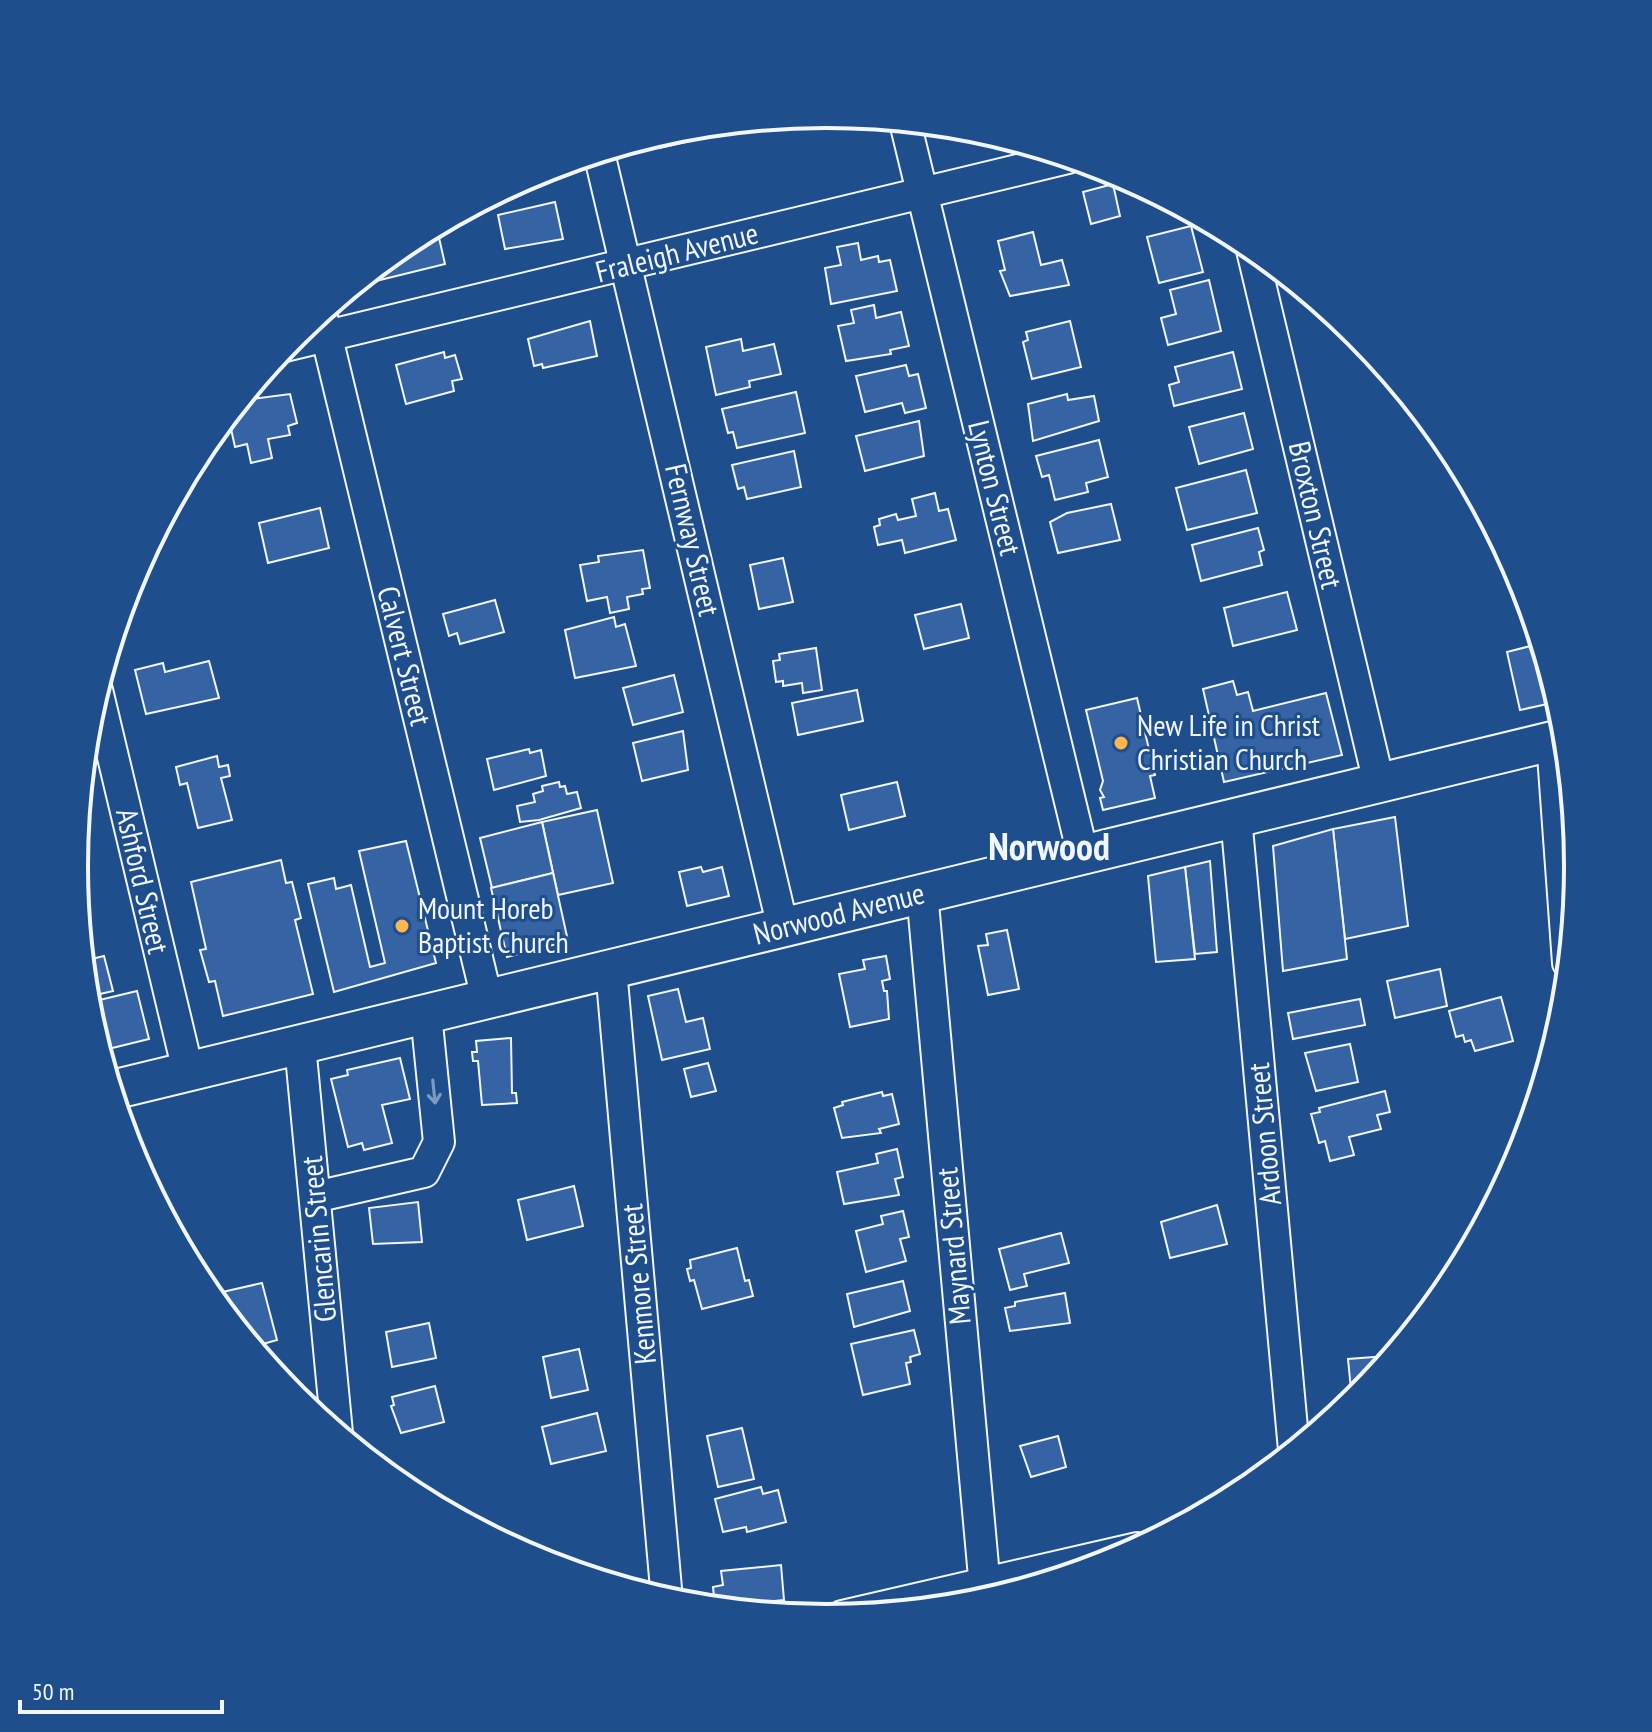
<svg xmlns="http://www.w3.org/2000/svg" width="1652" height="1732" viewBox="0 0 1652 1732" font-family="'PT Sans Narrow',sans-serif">
<rect width="100%" height="100%" fill="#1f4e8c"/>
<!-- building -->
<g fill="#3563a3" stroke="#f2f6ff" stroke-width="2">
<polygon points="710,125 712,136 659,148 656,136"/>
<polygon points="1113,184 1120,216 1091,224 1083,192"/>
<polygon points="555,202 563,239 505,249 498,215"/>
<polygon points="1191,226 1203,272 1159,283 1147,237"/>
<polygon points="437,229 445,264 376,281 374,269 409,240"/>
<polygon points="1033,232 1041,265 1062,260 1069,285 1010,296 1000,271 1005,270 998,241"/>
<polygon points="858,243 861,260 878,256 879,262 890,260 897,291 831,304 825,268 841,265 837,247"/>
<polygon points="1209,280 1221,331 1168,345 1161,318 1176,314 1170,290"/>
<polygon points="874,305 876,318 901,312 909,346 890,350 891,354 846,361 838,326 854,323 851,310"/>
<polygon points="590,321 597,356 543,368 542,364 534,366 528,339"/>
<polygon points="1070,321 1081,367 1032,379 1023,342 1028,340 1026,332"/>
<polygon points="741,339 743,351 774,344 781,374 749,381 750,387 716,395 706,347"/>
<polygon points="444,352 445,358 455,355 462,379 452,381 454,391 406,404 396,365"/>
<polygon points="1233,352 1242,389 1174,406 1169,385 1179,382 1175,367"/>
<polygon points="906,365 909,376 918,374 926,408 905,413 902,403 865,412 856,376"/>
<polygon points="796,392 805,433 737,448 733,432 728,433 722,409"/>
<polygon points="290,394 297,423 288,426 290,435 268,439 272,458 251,463 247,444 235,447 228,415 235,406 246,404 245,400"/>
<polygon points="1067,394 1068,400 1094,396 1099,421 1033,441 1028,404"/>
<polygon points="1244,413 1253,449 1199,464 1189,427"/>
<polygon points="919,421 924,456 865,471 856,436"/>
<polygon points="1099,440 1108,477 1086,483 1088,492 1055,500 1049,475 1042,477 1036,456"/>
<polygon points="794,451 801,487 747,499 744,487 738,489 732,465"/>
<polygon points="1246,470 1257,513 1187,530 1176,488"/>
<polygon points="935,493 939,511 948,509 956,540 905,553 902,540 878,545 874,527 880,525 879,519 896,514 898,520 916,516 912,499"/>
<polygon points="1111,504 1120,540 1058,553 1050,522 1067,513"/>
<polygon points="320,508 329,548 268,563 259,523"/>
<polygon points="1258,528 1264,550 1259,552 1262,565 1201,581 1192,545"/>
<polygon points="643,550 650,588 642,589 643,594 627,597 629,609 610,613 607,597 587,601 580,565 599,562 598,556"/>
<polygon points="783,558 793,602 759,609 750,565"/>
<polygon points="1287,592 1297,630 1233,646 1224,608"/>
<polygon points="495,600 504,632 460,644 457,633 449,636 443,614"/>
<polygon points="961,604 969,638 924,649 915,615"/>
<polygon points="614,617 616,627 625,624 636,666 575,678 565,630"/>
<polygon points="1538,644 1552,703 1520,710 1507,652"/>
<polygon points="816,648 822,690 803,693 802,683 783,686 783,681 776,682 773,661 780,660 779,654"/>
<polygon points="209,661 219,698 146,714 135,670 163,663 165,672"/>
<polygon points="674,675 683,712 633,725 623,688"/>
<polygon points="1233,681 1237,695 1248,692 1253,711 1326,693 1342,755 1224,782 1203,689"/>
<polygon points="857,690 863,721 798,735 792,703"/>
<polygon points="1137,698 1155,775 1150,776 1155,798 1103,810 1100,798 1104,797 1100,790 1103,781 1086,710"/>
<polygon points="683,731 688,770 642,781 633,743"/>
<polygon points="529,749 530,753 541,750 546,776 494,790 487,759"/>
<polygon points="217,756 219,767 228,765 230,776 221,778 232,820 198,828 187,783 180,785 176,767"/>
<polygon points="559,782 560,787 565,786 567,794 577,792 581,808 539,820 520,822 517,806 535,802 533,794 543,791 542,786"/>
<polygon points="897,782 905,816 849,830 841,795"/>
<polygon points="597,810 613,883 558,895 542,822"/>
<polygon points="1395,817 1408,926 1345,939 1333,829"/>
<polygon points="542,822 553,873 492,888 480,838"/>
<polygon points="1333,829 1347,959 1283,971 1273,846"/>
<polygon points="406,841 436,963 334,992 308,884 334,878 336,889 351,885 370,967 385,963 359,851"/>
<polygon points="281,860 286,883 292,882 301,918 295,920 313,994 223,1016 215,981 209,982 200,950 206,949 191,882"/>
<polygon points="1210,861 1217,952 1195,954 1185,867"/>
<polygon points="701,867 703,872 722,867 729,896 687,906 679,872"/>
<polygon points="1185,867 1195,959 1156,962 1148,876"/>
<polygon points="553,873 568,941 507,957 491,888"/>
<polygon points="1007,930 1019,989 988,995 978,946 988,945 986,934"/>
<polygon points="104,956 113,991 87,997 83,961"/>
<polygon points="886,956 890,979 882,981 884,991 887,991 889,1019 850,1027 839,974 865,969 863,960"/>
<polygon points="1440,969 1447,1006 1395,1018 1387,981"/>
<polygon points="678,989 686,1022 703,1018 710,1049 662,1060 648,996"/>
<polygon points="137,991 149,1039 100,1051 87,1003"/>
<polygon points="1501,997 1513,1041 1475,1051 1471,1040 1465,1042 1463,1035 1456,1037 1449,1011"/>
<polygon points="1360,999 1365,1025 1293,1039 1288,1013"/>
<polygon points="511,1038 512,1093 516,1093 517,1103 482,1105 478,1061 473,1061 472,1052 477,1052 476,1041"/>
<polygon points="1350,1044 1358,1082 1316,1091 1305,1053"/>
<polygon points="400,1058 410,1099 382,1105 392,1143 364,1150 362,1143 348,1147 331,1079 348,1075 347,1070"/>
<polygon points="708,1063 716,1091 691,1097 684,1069"/>
<polygon points="1385,1091 1390,1112 1377,1115 1381,1129 1349,1137 1354,1155 1330,1161 1325,1141 1319,1143 1311,1114 1320,1112 1319,1108"/>
<polygon points="882,1092 883,1096 892,1094 899,1124 879,1129 881,1133 842,1138 834,1108 843,1105 842,1102"/>
<polygon points="897,1149 903,1177 895,1179 899,1195 844,1204 837,1172 878,1163 876,1154"/>
<polygon points="574,1186 583,1226 527,1240 518,1200"/>
<polygon points="418,1202 422,1242 373,1244 369,1208"/>
<polygon points="1217,1205 1227,1244 1170,1258 1161,1222"/>
<polygon points="903,1211 909,1237 900,1239 906,1261 866,1272 856,1231 883,1224 881,1216"/>
<polygon points="1061,1233 1069,1263 1024,1274 1027,1286 1010,1290 999,1249"/>
<polygon points="737,1248 745,1281 749,1280 753,1296 702,1309 694,1280 690,1281 687,1269 691,1268 690,1260"/>
<polygon points="903,1281 910,1311 854,1327 847,1294"/>
<polygon points="262,1283 277,1340 252,1347 222,1310 218,1293"/>
<polygon points="1065,1293 1070,1323 1010,1331 1005,1308 1015,1306 1015,1302"/>
<polygon points="429,1323 436,1358 392,1367 386,1332"/>
<polygon points="914,1330 920,1354 910,1357 911,1362 906,1363 910,1384 863,1395 851,1344"/>
<polygon points="579,1349 588,1390 551,1398 543,1357"/>
<polygon points="1387,1356 1388,1361 1347,1407 1347,1401 1352,1400 1348,1359"/>
<polygon points="435,1386 444,1422 401,1433 391,1406 394,1405 392,1397"/>
<polygon points="597,1413 606,1451 551,1464 542,1427"/>
<polygon points="742,1428 754,1479 718,1487 707,1436"/>
<polygon points="1058,1436 1066,1467 1031,1477 1020,1446"/>
<polygon points="761,1487 763,1494 778,1490 786,1522 747,1532 746,1527 723,1532 715,1499"/>
<polygon points="781,1565 784,1600 715,1607 713,1587 723,1585 721,1571"/>
</g>
<g fill="none" stroke-linecap="round" stroke-linejoin="round">
<defs>
<g id="minor">
<polyline points="905,122 1083,855"/>
<polyline points="599,153 783,928"/>
<polyline points="1251,246 1379,783"/>
<polyline points="321,313 487,999"/>
<polyline points="285,346 1068,158"/>
<polyline points="97,690 188,1071"/>
<polyline points="1552,741 1568,963"/>
<polyline points="1236,817 1294,1450"/>
<polyline points="922,892 986,1599"/>
<polyline points="611,969 667,1600"/>
<polyline points="300,1045 337,1433"/>
<polyline points="315,1197 424,1172 439,1142 426,1014"/>
<polyline points="842,1616 1137,1548"/>
</g>
<polyline id="major" points="112,1090 1565,738"/>
</defs>
<!-- minor casing -->
<use href="#minor" stroke="#f2f6ff" stroke-width="34"/>
<!-- major casing -->
<use href="#major" stroke="#f2f6ff" stroke-width="42"/>
<!-- minor -->
<use href="#minor" stroke="#1f4e8c" stroke-width="30"/>
<!-- major -->
<use href="#major" stroke="#1f4e8c" stroke-width="38"/>
</g>
<!-- one-way arrows -->
<defs><path id="oneway-shaft" d="M-6 0H5M1.5-3L5.5 0L1.5 3" fill="none" stroke-width="1.6" stroke-linecap="round" stroke-linejoin="round" transform="scale(2)"/></defs>
<use stroke="#7e9ac0" href="#oneway-shaft" transform="translate(434 1092) rotate(84)"/>
<!-- markers -->
<g fill="#ffb74d" stroke="#1f4e8c" stroke-width="3">
<circle cx="1121" cy="743" r="8"/>
<circle cx="402" cy="926" r="8"/>
</g>
<g text-anchor="middle" stroke-width="6" stroke-linejoin="round" paint-order="stroke">
<!-- street labels -->
<g font-size="30" fill="#f2f6ff" stroke="#1f4e8c">
<text transform="translate(677 253) rotate(-14)" y="10">Fraleigh Avenue</text>
<text transform="translate(994 488) rotate(76)" y="10">Lynton Street</text>
<text transform="translate(1315 515) rotate(77)" y="10">Broxton Street</text>
<text transform="translate(692 540) rotate(77)" y="10">Fernway Street</text>
<text transform="translate(404 656) rotate(76)" y="10">Calvert Street</text>
<text transform="translate(142 881) rotate(77)" y="10">Ashford Street</text>
<text transform="translate(839 914) rotate(-14)" y="10">Norwood Avenue</text>
<text transform="translate(1265 1134) rotate(-95)" y="10">Ardoon Street</text>
<text transform="translate(319 1239) rotate(-95)" y="10">Glencarin Street</text>
<text transform="translate(954 1246) rotate(-95)" y="10">Maynard Street</text>
<text transform="translate(639 1284) rotate(-95)" y="10">Kenmore Street</text>
</g>
<!-- poi labels -->
<g font-size="30" fill="#f2f6ff" stroke="#1f4e8c" text-anchor="start">
<text x="1137" y="736">New Life in Christ<tspan x="1137" dy="34">Christian Church</tspan></text>
<text x="418" y="919">Mount Horeb<tspan x="418" dy="34">Baptist Church</tspan></text>
</g>
<!-- district labels -->
<g font-size="38" font-weight="bold" fill="#f2f6ff" stroke="#1f4e8c">
<text x="1049" y="860">Norwood</text>
</g>
</g>
<!-- crop -->
<path d="M0 0H1652V1732H0ZM88 866a738 738 0 1 1 1476 0a738 738 0 1 1-1476 0Z" fill="#1f4e8c" fill-rule="evenodd"/>
<path fill="none" stroke="#f2f6ff" stroke-width="4" d="M88 866a738 738 0 1 1 1476 0a738 738 0 1 1-1476 0Z"/>
<!-- scale -->
<path d="M20 1700v12h202v-12" fill="none" stroke="#f2f6ff" stroke-width="4"/>
<text x="32" y="1700" font-size="24" fill="#f2f6ff" stroke="#1f4e8c" stroke-width="6" paint-order="stroke">50 m</text>
</svg>
